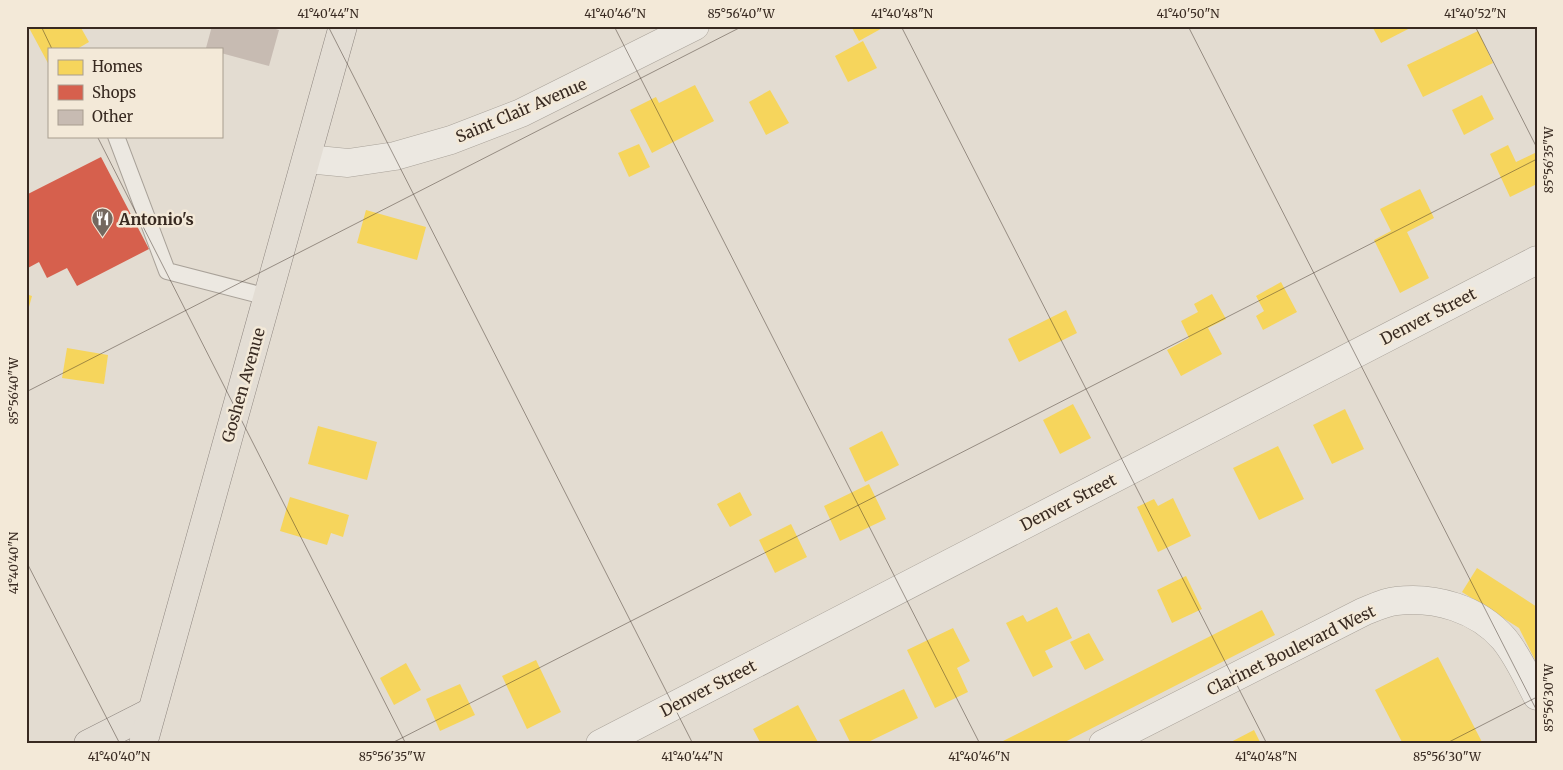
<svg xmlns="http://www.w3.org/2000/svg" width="1563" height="770" viewBox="0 0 1563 770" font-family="Merriweather,serif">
<rect width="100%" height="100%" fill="#e3dcd1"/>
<!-- homes -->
<g fill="#f6d55c">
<polygon points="28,26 80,26 89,42 77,49 49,49 49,65"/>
<polygon points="851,26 886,26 859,41"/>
<polygon points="1372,26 1414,26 1381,43"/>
<polygon points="1478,31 1493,63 1423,97 1407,65"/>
<polygon points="863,41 877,68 848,82 835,56"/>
<polygon points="695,85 714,121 652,153 630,110 656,97 659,103"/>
<polygon points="770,90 789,123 766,135 749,102"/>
<polygon points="1482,95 1494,119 1464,135 1452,110"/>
<polygon points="639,144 650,167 629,177 618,153"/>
<polygon points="1508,145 1516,162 1537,152 1537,184 1510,197 1490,154"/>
<polygon points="1420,189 1434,218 1407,232 1429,278 1400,293 1374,240 1391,231 1380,209"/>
<polygon points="366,210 426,227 417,260 357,243"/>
<polygon points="1281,282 1297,312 1263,330 1256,316 1264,311 1256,296"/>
<polygon points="26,294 32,296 27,314 26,314"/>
<polygon points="1212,294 1226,319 1208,328 1222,354 1181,376 1167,350 1189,338 1181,321 1198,312 1194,304"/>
<polygon points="1066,310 1077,333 1019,362 1008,339"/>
<polygon points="67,348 108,355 104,384 62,378"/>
<polygon points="1073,404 1091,438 1060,454 1043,420"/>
<polygon points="1345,409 1364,449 1332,464 1313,425"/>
<polygon points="318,426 377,442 367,480 308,464"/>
<polygon points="882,431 899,465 865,482 849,448"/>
<polygon points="1278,446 1304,499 1259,520 1233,468"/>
<polygon points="869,484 886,519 840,541 824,506"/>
<polygon points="740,492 752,515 730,527 717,504"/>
<polygon points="290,497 349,515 343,537 331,533 327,545 280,531"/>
<polygon points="1173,498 1191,536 1158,552 1137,507 1154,499 1158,506"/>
<polygon points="791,524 807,557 775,573 759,540"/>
<polygon points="1477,568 1537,607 1537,664 1519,628 1462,592"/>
<polygon points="1186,576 1202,609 1172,623 1157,590"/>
<polygon points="1057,607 1072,638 1045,651 1053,667 1033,677 1006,623 1023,615 1027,622"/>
<polygon points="1262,610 1275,635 1061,744 997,744"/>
<polygon points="953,628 970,661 957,668 968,692 935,708 907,650"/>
<polygon points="1089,633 1104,660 1085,670 1070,642"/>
<polygon points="1438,657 1483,744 1403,744 1375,690"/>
<polygon points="536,660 561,712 527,729 502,676"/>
<polygon points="406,663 421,690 394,705 380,678"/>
<polygon points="460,684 475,715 440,731 426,699"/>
<polygon points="904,689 918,718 864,744 851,744 839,720"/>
<polygon points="798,705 819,744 761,744 753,729"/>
<polygon points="1254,730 1261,744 1227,744"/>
</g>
<!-- shops -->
<polygon fill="#d6604d" points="101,157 149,249 77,286 67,268 47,278 39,262 26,269 26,195"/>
<!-- building -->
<polygon fill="#c7bbb2" points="212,26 266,26 279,30 269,66 221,53 221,49 206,48"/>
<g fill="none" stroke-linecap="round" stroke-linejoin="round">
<defs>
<polyline id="service" points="116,136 167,271 268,297"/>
<g id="minor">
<polyline points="307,159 348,163 395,156 451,140 521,113 695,26"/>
<polyline points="600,744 1537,260"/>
<path d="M 1103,744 L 1363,612 C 1373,608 1385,602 1396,601 C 1435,596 1478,609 1504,639 C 1518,656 1527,677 1537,696"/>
</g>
<g id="primary">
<polyline points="88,744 151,712"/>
<polyline points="143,744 343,26"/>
</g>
</defs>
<!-- service casing -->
<use href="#service" stroke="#a9a299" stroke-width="18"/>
<!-- minor casing -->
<use href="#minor" stroke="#a9a299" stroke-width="29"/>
<!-- primary casing -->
<use href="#primary" stroke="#8f8780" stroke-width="29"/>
<!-- service -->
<use href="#service" stroke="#ece8e1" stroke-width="16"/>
<!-- minor -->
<use href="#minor" stroke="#ece8e1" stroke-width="28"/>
<!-- primary -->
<use href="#primary" stroke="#e3ddd4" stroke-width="28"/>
</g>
<!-- ticks -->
<path fill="none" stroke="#382a21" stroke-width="1" stroke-opacity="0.45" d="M 41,26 L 52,49M 328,26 L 693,744M 614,26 L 980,744M 901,26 L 1267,744M 1188,26 L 1537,711M 1475,26 L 1537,148M 97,136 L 406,744M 26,392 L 743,26M 26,561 L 120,744M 390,744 L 1537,159M 1445,744 L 1537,697"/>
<!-- icons -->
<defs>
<symbol id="restaurant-pin" viewBox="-11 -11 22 30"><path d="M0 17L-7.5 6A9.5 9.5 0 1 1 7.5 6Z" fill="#74685f" stroke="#f3e9d8"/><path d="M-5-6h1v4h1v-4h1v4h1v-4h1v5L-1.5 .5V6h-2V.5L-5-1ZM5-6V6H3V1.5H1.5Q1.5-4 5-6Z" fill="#fff"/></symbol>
</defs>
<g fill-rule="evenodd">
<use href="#restaurant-pin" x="90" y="206" width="25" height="34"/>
</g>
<g text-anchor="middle" stroke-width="5" stroke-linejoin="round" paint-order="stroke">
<!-- street labels -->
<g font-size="16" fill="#382a21" stroke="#f3e9d8">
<text transform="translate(521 110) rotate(-23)" y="6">Saint Clair Avenue</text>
<text transform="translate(1428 316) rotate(-27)" y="6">Denver Street</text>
<text transform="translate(243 385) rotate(-74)" y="6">Goshen Avenue</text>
<text transform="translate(1068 502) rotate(-27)" y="6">Denver Street</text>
<text transform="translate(1291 650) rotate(-26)" y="6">Clarinet Boulevard West</text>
<text transform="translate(708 688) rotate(-27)" y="6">Denver Street</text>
</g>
<!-- poi labels -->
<g font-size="16" font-weight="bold" fill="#382a21" stroke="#f3e9d8" text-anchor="start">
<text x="119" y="225">Antonio's</text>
</g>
</g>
<!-- border -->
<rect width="1563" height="770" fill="none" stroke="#f3e9d8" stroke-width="55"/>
<!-- legend -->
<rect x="48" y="48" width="175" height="90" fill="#f3e9d8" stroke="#a89d8f"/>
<rect x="58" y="60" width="25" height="15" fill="#f6d55c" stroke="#a89d8f"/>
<text x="92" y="72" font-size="15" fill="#382a21">Homes</text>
<rect x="58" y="85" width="25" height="15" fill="#d6604d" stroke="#a89d8f"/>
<text x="92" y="98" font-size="15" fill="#382a21">Shops</text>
<rect x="58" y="110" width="25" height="15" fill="#c7bbb2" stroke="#a89d8f"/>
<text x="92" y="122" font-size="15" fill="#382a21">Other</text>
<rect x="28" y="28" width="1508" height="714" fill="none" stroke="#382a21" stroke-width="2"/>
<g font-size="12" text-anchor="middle" fill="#382a21">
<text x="328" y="18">41°40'44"N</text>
<text x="615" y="18">41°40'46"N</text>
<text x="741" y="18">85°56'40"W</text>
<text x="902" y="18">41°40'48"N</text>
<text x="1188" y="18">41°40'50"N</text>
<text x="1475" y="18">41°40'52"N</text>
<text transform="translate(1549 160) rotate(-90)" y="4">85°56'35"W</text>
<text transform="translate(14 391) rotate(-90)" y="4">85°56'40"W</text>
<text transform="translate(14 563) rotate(-90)" y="4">41°40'40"N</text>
<text transform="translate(1549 698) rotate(-90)" y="4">85°56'30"W</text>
<text x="119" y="761">41°40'40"N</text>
<text x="392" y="761">85°56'35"W</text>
<text x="692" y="761">41°40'44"N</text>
<text x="979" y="761">41°40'46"N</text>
<text x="1266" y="761">41°40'48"N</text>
<text x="1447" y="761">85°56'30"W</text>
</g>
</svg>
